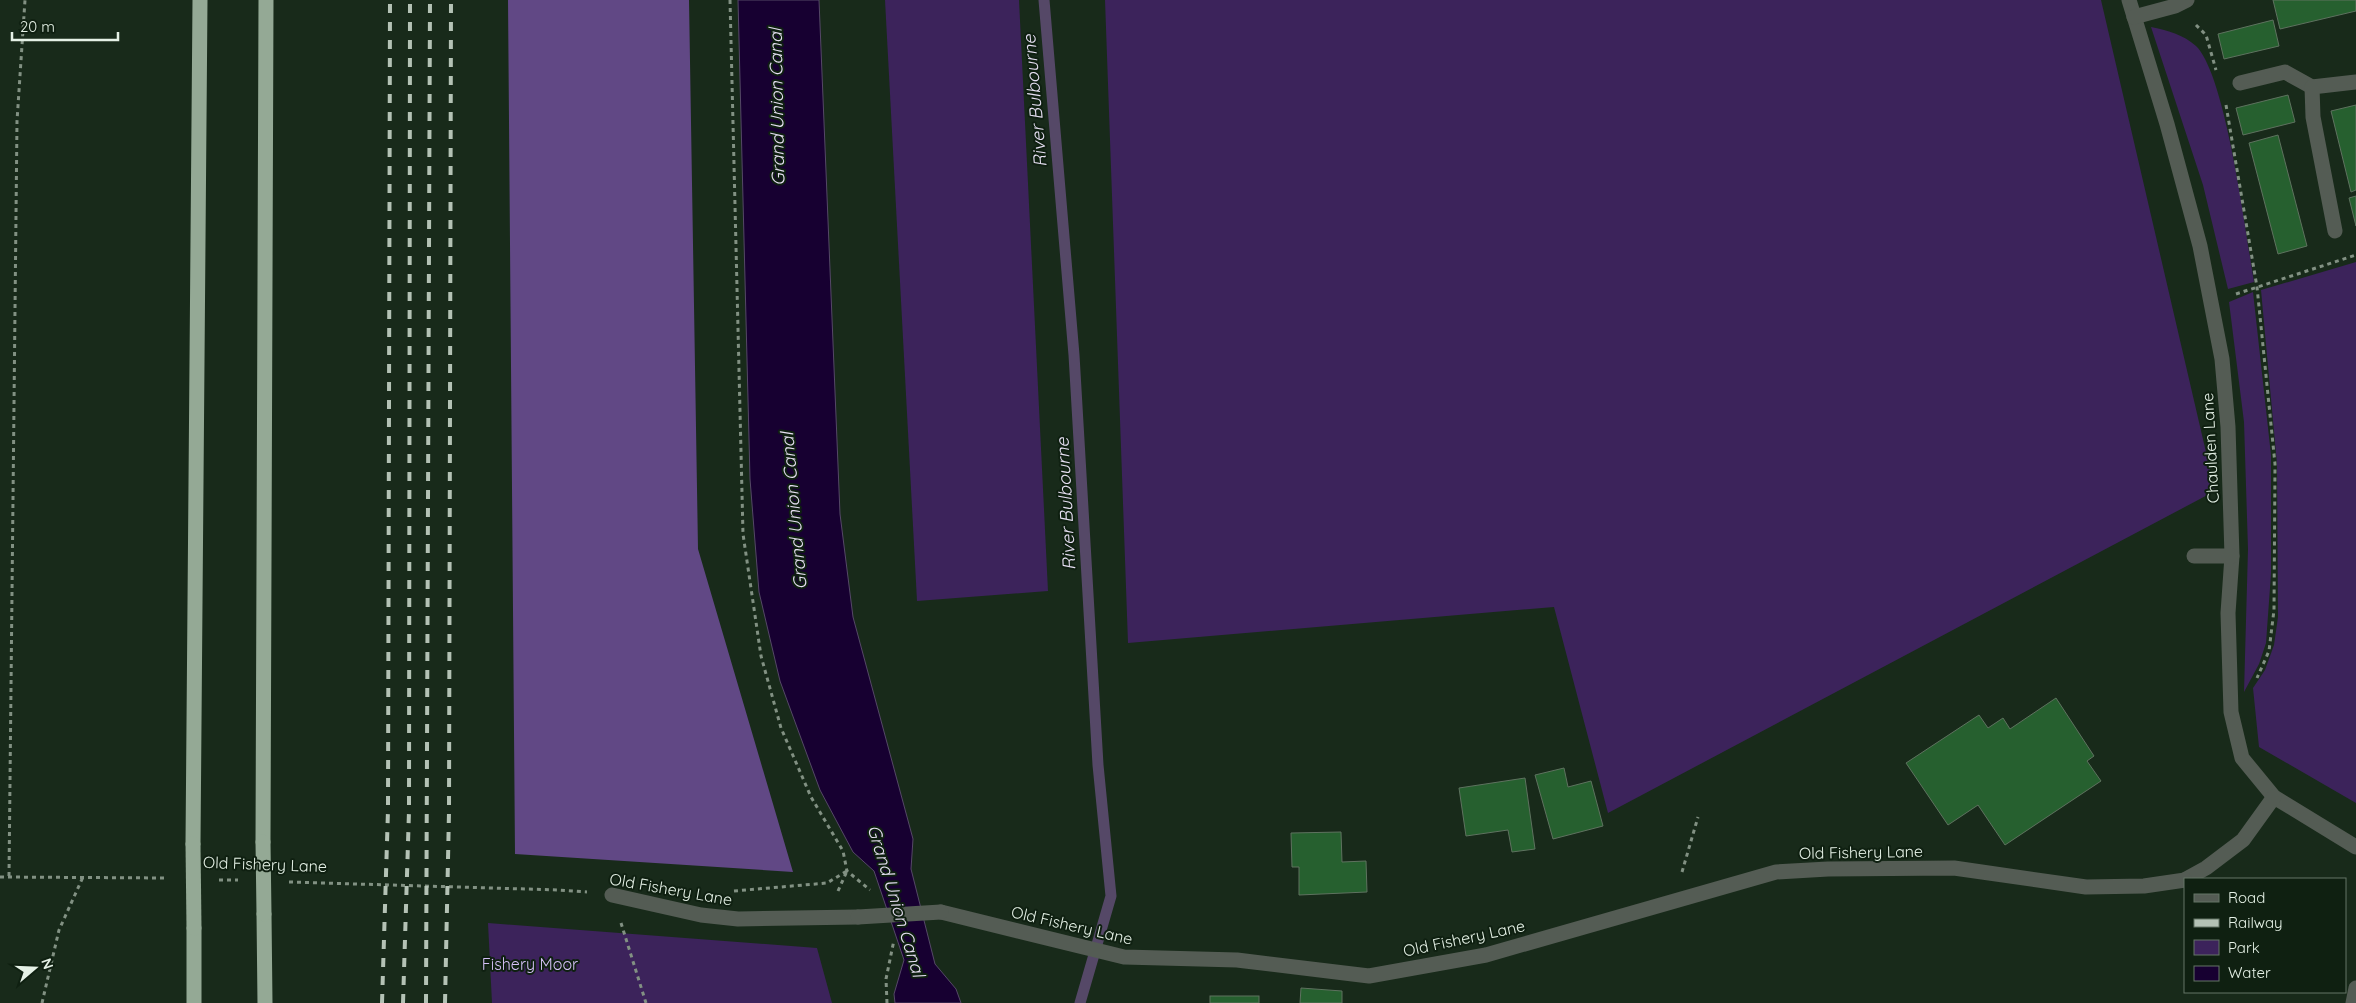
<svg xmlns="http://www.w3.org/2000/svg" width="2356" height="1003" viewBox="0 0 2356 1003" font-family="Quicksand,sans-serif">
<rect width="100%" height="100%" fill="#182a1a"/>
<!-- green -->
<g fill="#3c235b">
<polygon points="885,0 1019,0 1048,591 917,601"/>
<polygon points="1105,0 2101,0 2215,491 1608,813 1554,607 1128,643"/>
<path d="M 2151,27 C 2167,30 2184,35 2196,46 C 2226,75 2246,235 2254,282 L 2228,289 L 2203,185 Z"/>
<polygon points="2356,262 2356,803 2259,747 2253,688 2265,670 2274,645 2278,617 2277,464 2261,290"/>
<polygon points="2253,292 2271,455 2271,574 2266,643 2259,664 2244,692 2248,549 2244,422 2229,302"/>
<polygon points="488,923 817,948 832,1003 492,1003"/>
</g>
<!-- forest -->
<polygon fill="#614885" points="508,0 689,0 698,549 793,872 515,854"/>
<!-- water -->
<polygon fill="#170031" stroke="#554867" points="738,0 819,0 840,514 853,617 913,839 911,869 935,964 956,989 961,1003 895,1003 894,994 904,960 874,871 853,852 820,790 780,681 759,592 750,479"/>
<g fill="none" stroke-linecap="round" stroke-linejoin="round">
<!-- stream -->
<polyline stroke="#554867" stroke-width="11" points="1044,0 1074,355 1098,765 1111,896 1080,1003"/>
</g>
<!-- building -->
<g fill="#26602f" stroke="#5e725f">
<polygon points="2273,0 2356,0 2356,11 2280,29"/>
<polygon points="2273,20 2279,46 2224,59 2218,34"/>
<polygon points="2288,95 2295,122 2243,135 2236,108"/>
<polygon points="2356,105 2356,190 2351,192 2331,111"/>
<polygon points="2278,135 2307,246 2278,254 2249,143"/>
<polygon points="2356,196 2356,226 2349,198"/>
<polygon points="2056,698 2094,756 2087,761 2101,781 2005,845 1978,805 1948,825 1906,763 1979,715 1988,728 2003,718 2010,729"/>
<polygon points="1564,768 1568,787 1591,781 1603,826 1553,839 1535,775"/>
<polygon points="1525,778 1535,849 1512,852 1508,830 1466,836 1459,788"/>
<polygon points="1341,832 1342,862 1366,861 1367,892 1299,895 1299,867 1292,867 1291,833"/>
<polygon points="1301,988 1342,991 1342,1003 1300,1003"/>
<rect x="1210" y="996" width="49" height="7"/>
</g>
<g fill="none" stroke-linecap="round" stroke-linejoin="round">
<!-- path -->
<g stroke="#829183" stroke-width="3" stroke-dasharray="4 4" stroke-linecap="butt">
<polyline points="730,0 743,534 761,656 781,728 811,797 843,851 847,871 870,890"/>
<polyline points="2196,25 2206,35 2216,70"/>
<polyline points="2226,105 2257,287 2275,464 2274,610 2269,651 2257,678"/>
<polyline points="2236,294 2356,255"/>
<polyline points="1682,872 1698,817"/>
<polyline points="9,876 17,121 25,0"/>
<polyline points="0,877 168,878"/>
<polyline points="219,880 238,880"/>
<polyline points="289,882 559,890 587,892"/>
<polyline points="734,891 827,883 847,871"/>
<polyline points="838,891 847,871"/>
<polyline points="621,923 646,1003"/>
<polyline points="42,1003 59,930 83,877"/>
<polyline points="887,1003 886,979 894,940"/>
</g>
<!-- minor -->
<g stroke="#545c54" stroke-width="15">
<polyline points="2129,0 2167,124 2200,246 2222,359 2228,427 2232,556 2228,613 2231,712 2242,758 2274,797 2356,847"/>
<polyline points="2134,17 2175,6 2187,0"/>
<polyline points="2240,83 2285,72 2312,87"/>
<polyline points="2335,231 2313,117 2312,87 2356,82"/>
<polyline points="2194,556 2232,556"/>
<polyline points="2186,879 2206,868 2243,840 2274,797"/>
<polyline points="612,895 701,915 738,919 858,917"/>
<polyline points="941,912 1124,957 1237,960 1369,976 1486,955 1776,872 1828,869 1954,868 2086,887 2144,886 2185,880"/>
<polyline points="2353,1003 2356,988"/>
</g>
<!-- highway -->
<g stroke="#94a995" stroke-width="15">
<polyline points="263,842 266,0"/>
<polyline points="193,844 200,0"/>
<polyline points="264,914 265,1003"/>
<polyline points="194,928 194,1003"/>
</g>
<!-- rail -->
<g stroke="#b4c2b5" stroke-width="4" stroke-dasharray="9 9" stroke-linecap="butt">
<polyline points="382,1003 388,810 390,0"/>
<polyline points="403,1003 409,811 410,0"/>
<polyline points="426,1003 430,0"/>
<polyline points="445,1003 449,812 451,0"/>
</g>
<!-- minor-bridge -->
<polyline stroke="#545c54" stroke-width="15" points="858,917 941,912"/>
<!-- highway-bridge -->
<g stroke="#94a995" stroke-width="15">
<polyline points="263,842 264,914"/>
<polyline points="193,844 194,928"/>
</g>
</g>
<g text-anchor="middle" stroke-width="4" stroke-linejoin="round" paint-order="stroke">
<!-- street labels -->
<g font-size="16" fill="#e5f1e6" stroke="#0f2011">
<text transform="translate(2210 448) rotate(-93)" y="6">Chaulden Lane</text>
<text transform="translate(1861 852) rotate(-1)" y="6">Old Fishery Lane</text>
<text transform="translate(265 864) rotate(2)" y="6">Old Fishery Lane</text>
<text transform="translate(671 889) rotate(10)" y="6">Old Fishery Lane</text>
<text transform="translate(1072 925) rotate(13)" y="6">Old Fishery Lane</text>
<text transform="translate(1464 938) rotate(-12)" y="6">Old Fishery Lane</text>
</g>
<!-- park labels -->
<g font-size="16" fill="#d4c0f6" stroke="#0f2011">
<text x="530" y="970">Fishery Moor</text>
</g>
<!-- water labels -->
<g font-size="18" font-style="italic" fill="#e7e0f3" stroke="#0f2011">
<text transform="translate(1035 101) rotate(-95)" y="6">River Bulbourne</text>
<text transform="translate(777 107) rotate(-91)" y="6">Grand Union Canal</text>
<text transform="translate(1066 504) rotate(-93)" y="6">River Bulbourne</text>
<text transform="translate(794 511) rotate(-95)" y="6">Grand Union Canal</text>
<text transform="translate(896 901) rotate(73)" y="6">Grand Union Canal</text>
</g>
</g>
<!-- legend -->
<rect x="2184" y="878" width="162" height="115" fill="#0f2011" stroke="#657466"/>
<rect x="2194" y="894" width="25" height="8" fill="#545c54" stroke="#657466"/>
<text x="2228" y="903" font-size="15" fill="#e5f1e6">Road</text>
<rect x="2194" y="919" width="25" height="8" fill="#b4c2b5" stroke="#657466"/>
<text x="2228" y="928" font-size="15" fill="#e5f1e6">Railway</text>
<rect x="2194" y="940" width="25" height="15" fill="#3c235b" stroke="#657466"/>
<text x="2228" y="953" font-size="15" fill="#e5f1e6">Park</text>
<rect x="2194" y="966" width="25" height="15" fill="#170031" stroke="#657466"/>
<text x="2228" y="978" font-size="15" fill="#e5f1e6">Water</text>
<!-- north arrow -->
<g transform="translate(35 968) rotate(71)" stroke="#0f2011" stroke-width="4" paint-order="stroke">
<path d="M0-4L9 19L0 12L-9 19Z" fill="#e5f1e6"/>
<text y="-8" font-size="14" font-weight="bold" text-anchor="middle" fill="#e5f1e6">N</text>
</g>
<!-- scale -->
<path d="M12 32v8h106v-8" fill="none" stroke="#e5f1e6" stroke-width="2.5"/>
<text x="20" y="32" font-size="15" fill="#e5f1e6" stroke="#0f2011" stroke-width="4" paint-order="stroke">20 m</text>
</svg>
